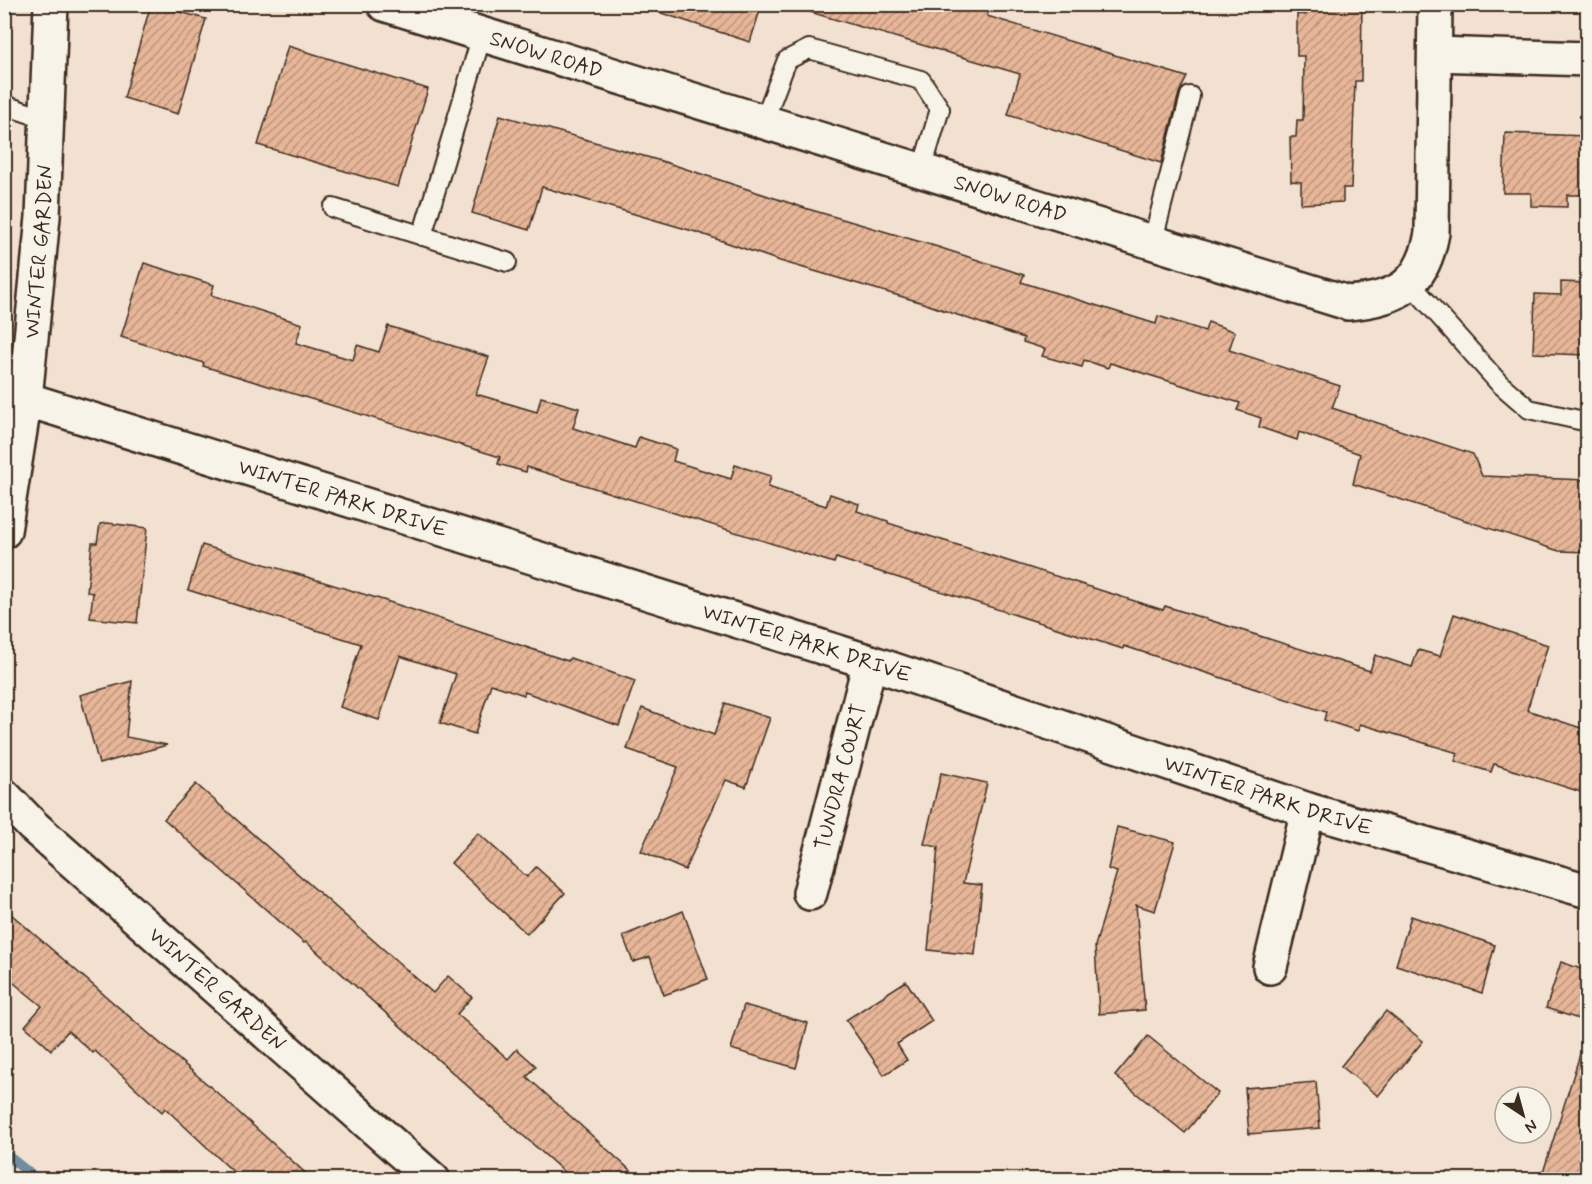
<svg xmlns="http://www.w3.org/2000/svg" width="1592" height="1184" viewBox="0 0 1592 1184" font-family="Mynerve,sans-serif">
<defs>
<pattern id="building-hatch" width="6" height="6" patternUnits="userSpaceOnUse" patternTransform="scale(1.5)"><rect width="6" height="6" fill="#e7b698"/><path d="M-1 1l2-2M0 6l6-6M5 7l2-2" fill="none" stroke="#bc947b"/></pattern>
</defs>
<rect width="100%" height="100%" fill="#f2e1d0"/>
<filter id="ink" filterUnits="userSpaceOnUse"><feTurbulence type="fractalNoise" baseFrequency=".0167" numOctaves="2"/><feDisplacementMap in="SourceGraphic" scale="12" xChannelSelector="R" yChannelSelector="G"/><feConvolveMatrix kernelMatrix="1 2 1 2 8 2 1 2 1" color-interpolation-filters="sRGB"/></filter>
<g filter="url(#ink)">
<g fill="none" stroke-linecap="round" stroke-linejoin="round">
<!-- stream -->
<polyline stroke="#708c9e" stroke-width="10" points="4,1153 38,1180"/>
</g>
<!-- building -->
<g fill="url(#building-hatch)" stroke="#3b2a1e" stroke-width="1.5">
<polygon points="151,4 206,19 178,114 124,98"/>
<polygon points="653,4 762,4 750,42 652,10"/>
<polygon points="812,4 991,4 987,16 1187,77 1179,93 1161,163 1008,115 1020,74 810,12"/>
<polygon points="1306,4 1362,4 1361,81 1355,81 1351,188 1343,188 1343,202 1301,204 1301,182 1291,181 1290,137 1296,137 1297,120 1303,120 1304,56 1297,56 1297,14 1306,15"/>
<polygon points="288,46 428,89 398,187 258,145"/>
<polygon points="500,115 668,163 808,209 938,247 1024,275 1021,282 1156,324 1158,316 1205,331 1208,322 1235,332 1229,350 1340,386 1332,408 1473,454 1482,476 1587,480 1587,552 1559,551 1353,484 1360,454 1299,432 1297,440 1259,427 1261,418 1237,410 1240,403 1110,363 1108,368 1084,360 1082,367 1042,356 1045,349 1023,342 1024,338 920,302 780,261 696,232 542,187 529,230 472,213"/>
<polygon points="1505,133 1587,136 1587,195 1567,195 1567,207 1531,206 1531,193 1503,193"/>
<polygon points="144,263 214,285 211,295 302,324 296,343 353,360 357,345 379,352 388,326 489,357 476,394 537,412 541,397 579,408 573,428 635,448 639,437 676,449 673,461 731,479 735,465 771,476 768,487 826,506 830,494 859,504 857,511 888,521 888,523 1163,610 1165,606 1370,671 1375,655 1412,667 1418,650 1440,656 1454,614 1548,645 1527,710 1587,730 1587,794 1494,764 1491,772 1455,761 1458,753 1360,724 1358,731 1324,720 1326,712 1124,646 1123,649 836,558 834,563 527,467 526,472 498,464 500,457 203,366 204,363 121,337"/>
<polygon points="1561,282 1587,283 1587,355 1533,353 1535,294 1561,295"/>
<polygon points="107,523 147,528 137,623 90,618 93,593 87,592 92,543 97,543 100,524"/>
<polygon points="202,545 383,600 568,661 570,658 635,681 619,726 525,692 524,695 491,684 475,734 440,723 456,674 400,656 379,720 340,707 361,644 188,590"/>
<polygon points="132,681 126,737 167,745 99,764 80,695"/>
<polygon points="725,703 770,718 746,787 726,780 685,870 641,851 678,767 627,749 642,708 714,735"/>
<polygon points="941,773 987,783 963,883 982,885 975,955 928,950 938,847 924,844"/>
<polygon points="196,784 433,993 448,976 472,997 457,1014 508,1059 517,1049 536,1066 527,1077 640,1179 572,1179 306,942 304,943 219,868 164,819"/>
<polygon points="1117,827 1175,842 1155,911 1136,905 1145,1010 1099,1014 1095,946 1117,872 1108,869"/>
<polygon points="478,833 527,877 536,867 565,893 527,934 451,863"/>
<polygon points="4,908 214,1090 312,1179 241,1179 165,1108 162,1112 95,1051 93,1053 68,1031 51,1050 25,1026 42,1006 4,975"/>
<polygon points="683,911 708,979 664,995 650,957 633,962 623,936"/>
<polygon points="1411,916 1495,945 1482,993 1396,965"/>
<polygon points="1561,962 1587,971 1587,1022 1546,1008"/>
<polygon points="906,981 932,1021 897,1044 907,1060 884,1075 846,1020"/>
<polygon points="744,1005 808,1023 796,1068 731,1049"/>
<polygon points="1386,1011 1423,1041 1378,1096 1341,1066"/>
<polygon points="1148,1036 1218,1093 1185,1133 1115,1076"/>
<polygon points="1581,1051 1587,1052 1587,1179 1541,1179"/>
<polygon points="1316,1082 1320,1128 1249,1134 1245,1088"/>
</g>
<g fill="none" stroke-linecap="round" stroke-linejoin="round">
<defs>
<g id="lane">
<polyline points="4,105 46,119"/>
<polyline points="763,123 787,60 809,49 921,80 940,109 921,172"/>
<polyline points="333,208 507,262"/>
<polyline points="422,236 482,35"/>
<polyline points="1152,244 1190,96"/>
<polyline points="1410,283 1499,383 1529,409 1588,422"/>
</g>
<g id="street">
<path id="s1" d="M 384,4 L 1348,303 C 1399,299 1423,284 1432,233 L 1435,4"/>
<polyline points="1435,54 1588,59"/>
<path id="s2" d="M 25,399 L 870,662 L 1308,810 L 1588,891"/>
<path id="s3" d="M 4,531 L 25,399 L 43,217 L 51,4"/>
<path id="s4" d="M 4,796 L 33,826 L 433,1180"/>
<path id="s5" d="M 810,893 L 870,662"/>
<polyline points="1270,967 1308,810"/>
</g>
</defs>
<!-- lane casing -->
<use href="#lane" stroke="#3b2a1e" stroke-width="22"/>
<!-- street casing -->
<use href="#street" stroke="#3b2a1e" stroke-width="38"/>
<!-- lane -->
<use href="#lane" stroke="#f7f3e8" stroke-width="18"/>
<!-- street -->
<use href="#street" stroke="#f7f3e8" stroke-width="33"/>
</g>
</g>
<g text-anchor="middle" stroke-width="6" stroke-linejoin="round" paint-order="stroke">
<!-- street labels -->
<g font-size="21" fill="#3b2a1e" stroke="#f7f3e8">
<text dy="7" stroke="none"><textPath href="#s1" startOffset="170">SNOW ROAD</textPath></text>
<text dy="7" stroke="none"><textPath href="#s1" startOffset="656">SNOW ROAD</textPath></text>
<text dy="7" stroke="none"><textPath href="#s3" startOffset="282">WINTER GARDEN</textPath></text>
<text dy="7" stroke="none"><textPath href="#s2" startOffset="333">WINTER PARK DRIVE</textPath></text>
<text dy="7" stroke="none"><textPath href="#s2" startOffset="819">WINTER PARK DRIVE</textPath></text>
<text dy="7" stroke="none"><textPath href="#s5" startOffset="120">TUNDRA COURT</textPath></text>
<text dy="7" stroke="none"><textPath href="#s2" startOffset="1305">WINTER PARK DRIVE</textPath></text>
<text dy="7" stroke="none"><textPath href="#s4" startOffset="288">WINTER GARDEN</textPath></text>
</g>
</g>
<!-- margin -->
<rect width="1592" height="1184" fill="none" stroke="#f7f3e8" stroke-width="24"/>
<rect x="12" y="12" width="1568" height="1160" fill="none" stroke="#3b2a1e" stroke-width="2" filter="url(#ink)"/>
<!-- north arrow -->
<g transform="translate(1523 1115) rotate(144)"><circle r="28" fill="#f7f3e8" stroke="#aca397" stroke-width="1.5"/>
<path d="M0-4.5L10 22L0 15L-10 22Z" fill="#3b2a1e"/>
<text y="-9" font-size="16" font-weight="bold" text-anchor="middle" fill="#3b2a1e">N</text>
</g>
</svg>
